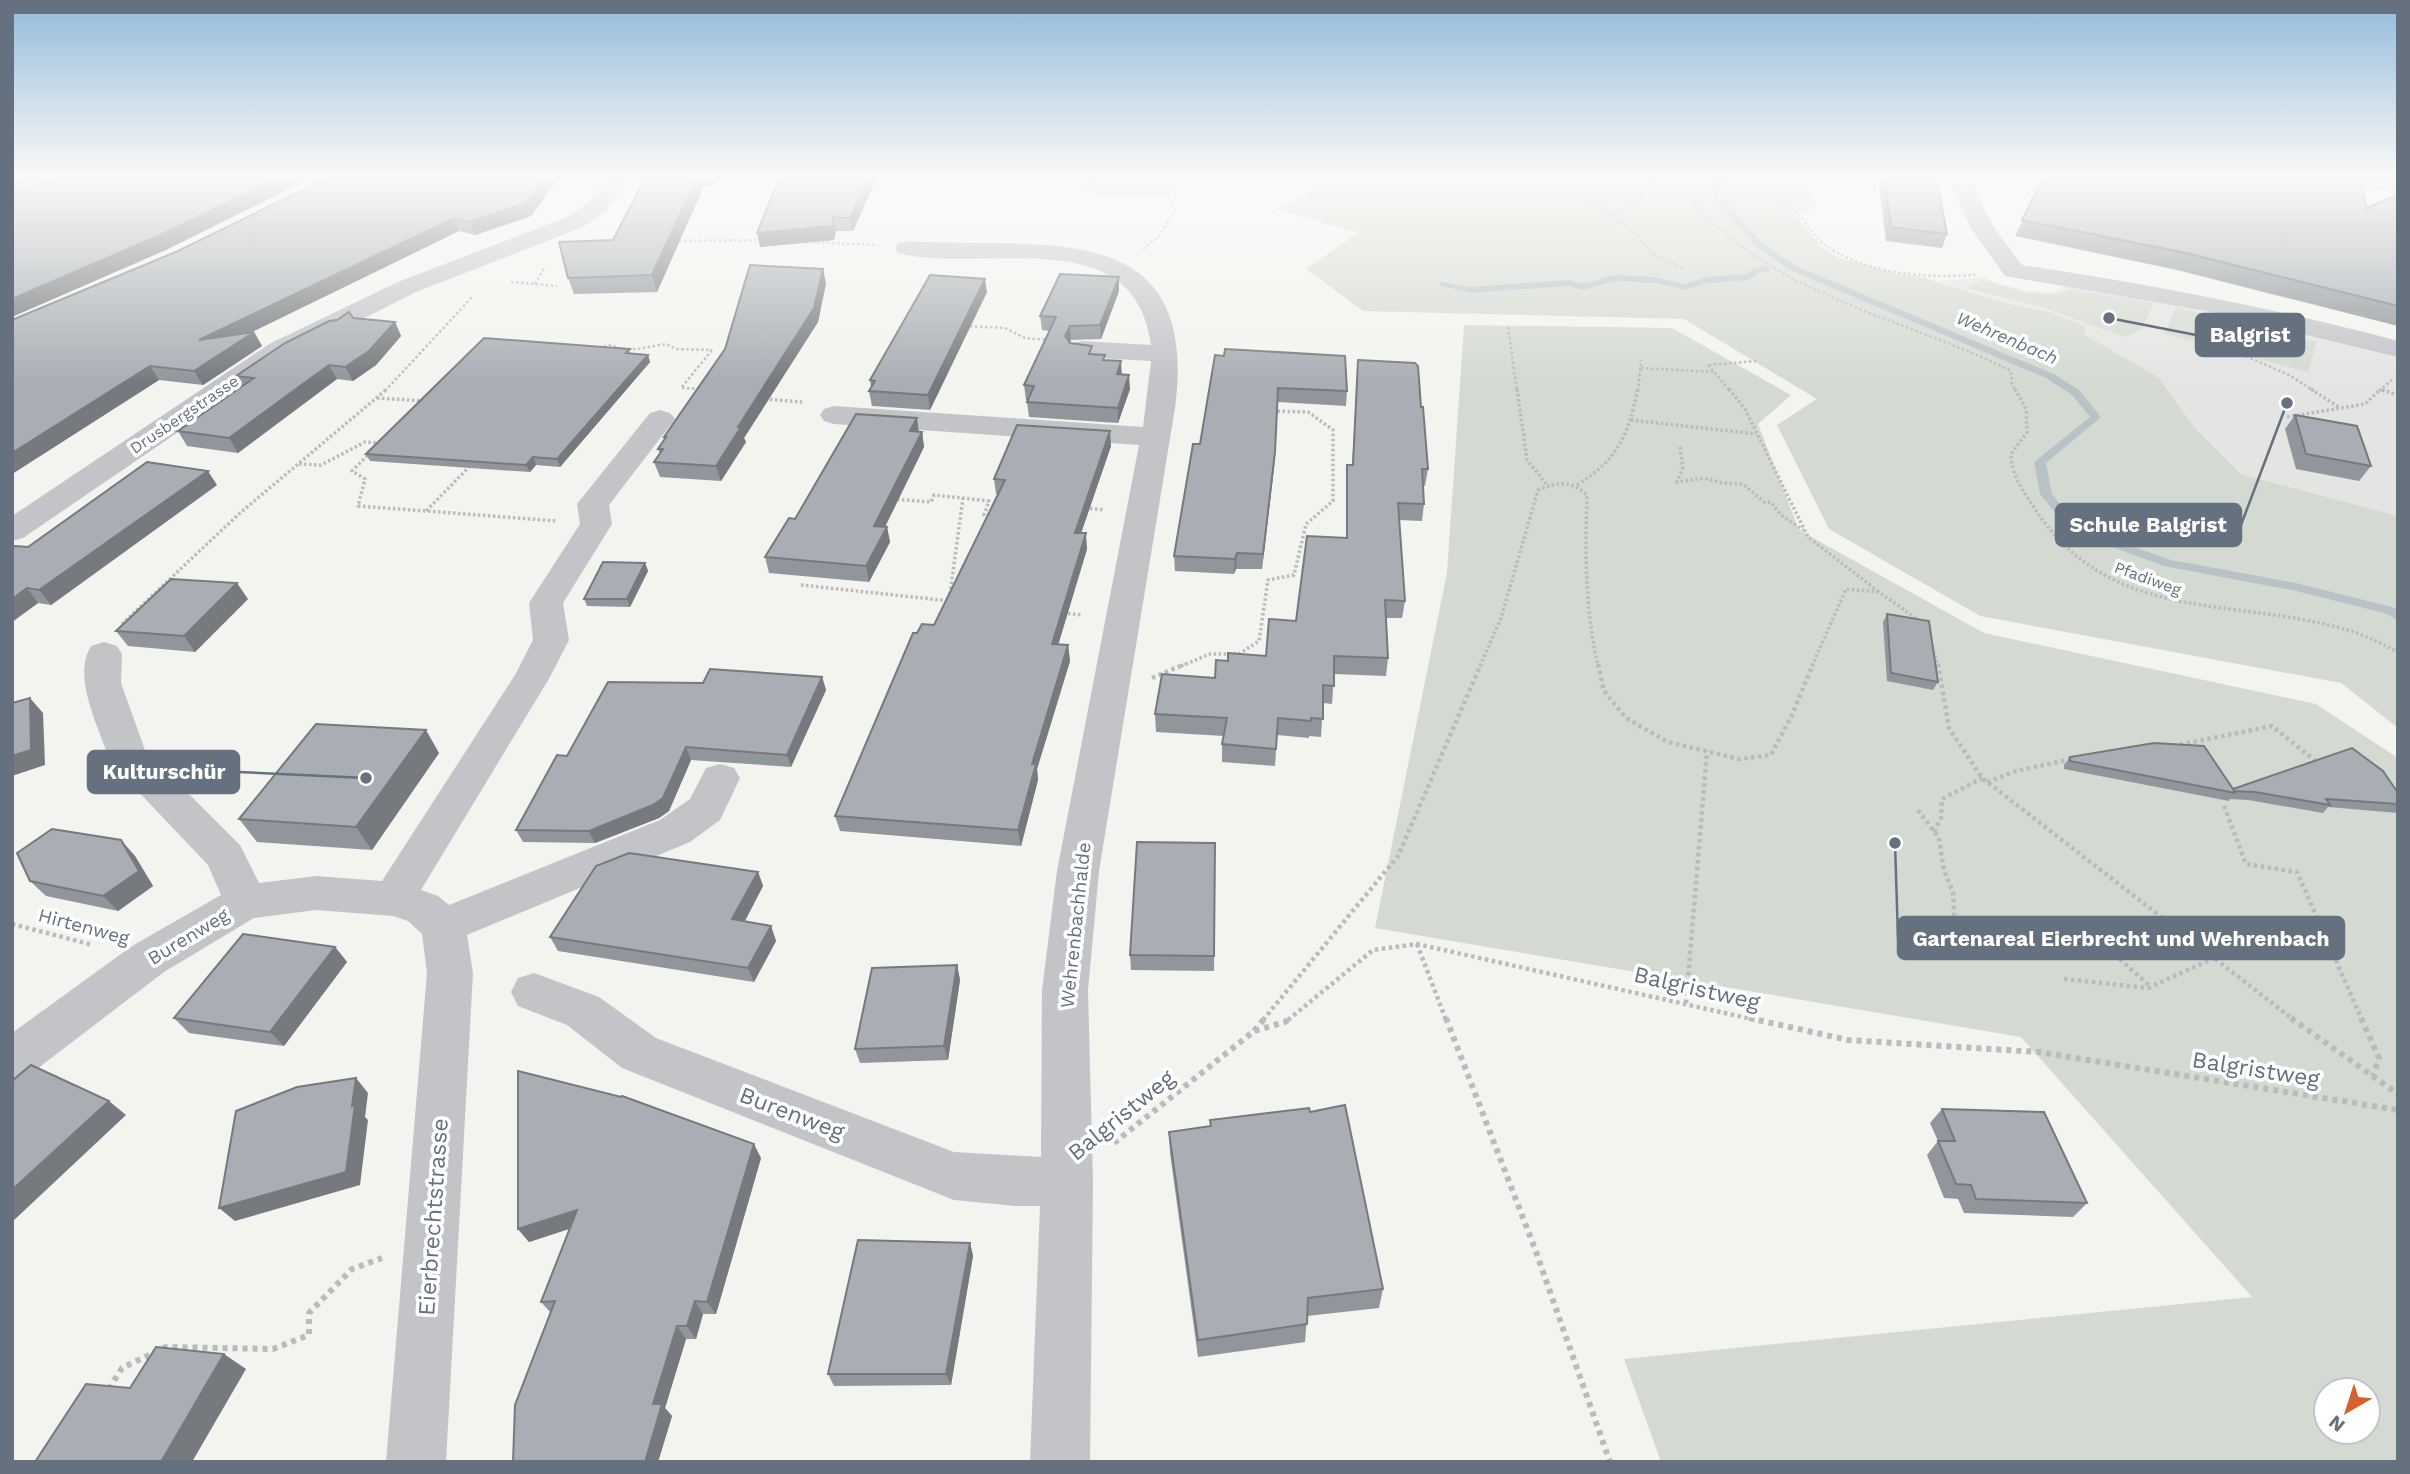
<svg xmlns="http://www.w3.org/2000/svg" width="2410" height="1474" viewBox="0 0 2410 1474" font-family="'Work Sans',sans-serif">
<rect width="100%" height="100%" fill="#f3f4f0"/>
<!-- built -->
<polygon fill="#e4e5e3" points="1985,277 1999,284 2028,291 2054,292 2067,285 2234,314 2398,356 2398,516 2241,474 2195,428 2159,378 2035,309 2009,304 1938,281"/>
<!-- green -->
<g fill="#d4dad1" fill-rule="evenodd">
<polygon points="1067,177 1174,177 1169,197 1092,195"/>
<polygon points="1341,177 1809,177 1808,189 1817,208 1793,212 1821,247 1839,258 1893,273 1922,277 2009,304 2050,312 2084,326 2085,335 2159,378 2195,428 2241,474 2398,516 2398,728 2341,683 1980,616 1829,529 1777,425 1817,399 1684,319 1363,311 1306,269 1358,233 1276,209"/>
<polygon points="1983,280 2025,292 2055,295 2070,289 2154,303 2142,329 2125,337 2042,307 1966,288"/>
<polygon points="2176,307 2317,342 2308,372 2164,334"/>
<path d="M 1464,325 L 1672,328 L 1791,395 L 1758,424 L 1799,530 L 1984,633 L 2316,704 L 2398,758 L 2398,1462 L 1661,1462 L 1624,1359 L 2252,1297 L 2021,1037 L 1375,928 L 1447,573 ZM 2326,1390 L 2368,1390 L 2368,1432 L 2326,1432 Z"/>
</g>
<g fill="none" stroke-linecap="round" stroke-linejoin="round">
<!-- stream -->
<g fill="#b9c2c7" fill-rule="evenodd">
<polygon points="1718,177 1726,177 1719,185 1721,195 1762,243 1798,267 2054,374 2079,390 2101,417 2046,463 2052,494 2079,528 2171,560 2296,583 2392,607 2398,610 2398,620 2384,613 2296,591 2164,566 2071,532 2040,494 2034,462 2090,417 2071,394 2046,378 1792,271 1756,247 1714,197 1711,185"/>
<polygon points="1766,266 1770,269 1769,271 1760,272 1749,280 1708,283 1685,290 1655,283 1615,281 1583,290 1568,286 1471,293 1437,285 1442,282 1471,287 1568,280 1583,284 1615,275 1655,277 1685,284 1707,277 1747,274 1754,268"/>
</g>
<!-- path-far3 -->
<g stroke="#b9bbbd" stroke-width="2.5" stroke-dasharray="2.5 2.5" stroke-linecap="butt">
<polyline points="1078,177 1109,188 1114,184 1109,177"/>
<polyline points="1557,177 1614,216 1638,200 1656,177"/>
<path d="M 1690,177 C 1691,185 1690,196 1694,203 C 1701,217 1716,226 1728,236 C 1811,304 1917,324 2011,371 L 2012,385 L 2016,391"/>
<path d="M 1768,177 C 1768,196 1784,202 1797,213 C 1808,223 1813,237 1825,245 C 1867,275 1925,278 1975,275"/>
<polyline points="2015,177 2030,197 2039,199"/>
<polyline points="1614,216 1636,234 1652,253 1684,269"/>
<polyline points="674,241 763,240"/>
<polyline points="807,242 878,245"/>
<polyline points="1143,249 1158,237 1175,211 1167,195 1146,177"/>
<polyline points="511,282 557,286"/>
<polyline points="535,284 545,267"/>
<polyline points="965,326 1005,328 1025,338 1048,340"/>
<polyline points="1508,327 1517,391"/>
<polyline points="594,349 611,345 622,349 637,349 666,344 676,349 712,350"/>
<polyline points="2246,356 2289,375 2314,391"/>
<polyline points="1708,365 1730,391"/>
<polyline points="1709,365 1756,361"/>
<polyline points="1641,368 1714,372"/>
<polyline points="682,387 712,350"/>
<polyline points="682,388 702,389"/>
<polyline points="2382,390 2386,391"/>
<polyline points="385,391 473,296"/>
<polyline points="1638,391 1641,360"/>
<polyline points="2379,391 2392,380"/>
</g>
<!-- path-far2 -->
<g stroke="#b9bbbd" stroke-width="3.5" stroke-dasharray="2.5 2.5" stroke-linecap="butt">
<polyline points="1517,389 1527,460 1548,486"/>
<polyline points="1729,389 1745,409 1808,537 1879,592"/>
<path d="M 2015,389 L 2026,409 L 2027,432 L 2011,454 C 2011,476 2025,494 2037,512 C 2113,624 2232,597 2344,629 C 2363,634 2381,643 2398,652"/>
<polyline points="2311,389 2340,408"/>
<polyline points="2382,390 2398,395"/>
<polyline points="377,398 424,401"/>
<polyline points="765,399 802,402"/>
<polyline points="2287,417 2365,404 2381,389"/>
<polyline points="1631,420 1756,434"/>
<polyline points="1680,447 1683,467 1677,482 1704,478 1722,483 1743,484 1764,502 1771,502 1781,515 1803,530"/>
<polyline points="371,452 352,471 365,479 358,506 426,511"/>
<polyline points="299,464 321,465 365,442 379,443 377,446"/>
<polyline points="470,466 426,511 557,521"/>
<path d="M 1577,485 C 1618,460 1628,435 1638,389"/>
<polyline points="892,499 931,502 934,495 989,501 984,515 991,515"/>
<polyline points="1085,508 1104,510"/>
<polyline points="801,585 950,601"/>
<polyline points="950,594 963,498"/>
<polyline points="1063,613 1082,615"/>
<polyline points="122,624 240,513 387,389"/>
<polyline points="1932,646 1938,666"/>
<polyline points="1181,666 1210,654 1239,654 1259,641 1268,580 1294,575 1306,524 1333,501 1333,430 1308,412 1273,411"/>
<path d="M 1480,666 L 1501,618 L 1538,490 C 1557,482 1571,480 1587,495 C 1585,553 1585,609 1598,666"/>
<polyline points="1812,666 1846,589 1879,592 1921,622"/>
</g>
<!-- path-far1 -->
<g stroke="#b9bbbd" stroke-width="4.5" stroke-dasharray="3.5 3.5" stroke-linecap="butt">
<polyline points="1598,664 1604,691 1626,718 1668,742 1739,759 1771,755 1792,715 1813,664"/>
<polyline points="1938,664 1949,728 1982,778 2294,1020"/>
<polyline points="1152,678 1185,664"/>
<polyline points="2173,746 2272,726 2318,763"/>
<polyline points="1987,782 2016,771 2071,759"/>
<polyline points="2224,806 2246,864 2297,872 2362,1020"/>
<polyline points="1918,810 1939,838 1944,871 1953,892 1955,931 1975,938 2106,947 2151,987"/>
<polyline points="1934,832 1941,818 1942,799 1982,778"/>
<polyline points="12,924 93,945"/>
<polyline points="1417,944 1446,1020"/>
<polyline points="2064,979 2148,988 2212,959"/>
<polyline points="1686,1003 1707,751"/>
<polyline points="1263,1020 1398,856 1481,664"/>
<polyline points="1288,1020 1373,950 1417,944 1756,1020"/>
</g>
<!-- path -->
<g stroke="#b9bbbd" stroke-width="6" stroke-dasharray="5 5" stroke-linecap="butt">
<polyline points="1446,1018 1535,1249 1610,1462"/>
<polyline points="1749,1018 1848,1040 2038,1052 2398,1110"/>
<polyline points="2291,1018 2398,1094"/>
<polyline points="2361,1018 2379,1058 2373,1076"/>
<polyline points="1254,1031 1265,1018"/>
<polyline points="1114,1143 1254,1031 1285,1022 1290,1018"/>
<polyline points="109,1389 122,1368 166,1347 273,1349 309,1335 309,1313 352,1269 382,1258"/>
</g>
<!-- minor -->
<g fill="#c2c4c8" fill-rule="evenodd">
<polygon points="607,177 629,177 605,212 583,227 416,292 291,355 23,538 12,541 12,516 271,343 398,282 567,217 589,202"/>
<polygon points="2347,177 2382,177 2398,181 2398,195 2350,182"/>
<path d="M 1963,180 L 1971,182 L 1993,226 L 2022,265 C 2149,284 2274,308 2398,341 L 2398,357 L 2207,311 L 2005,276 L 1970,227 L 1952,187 L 1955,182 Z"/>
<path d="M 907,241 C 1039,250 1201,212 1175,408 L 1099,871 L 1088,990 L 1093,1181 L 1090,1462 L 1030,1462 L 1040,1206 L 1015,1206 L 954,1200 L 622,1068 L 567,1025 L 518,1006 L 511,992 L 518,978 L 534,973 L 599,997 L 656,1038 L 954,1152 L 1041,1157 L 1042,990 L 1057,871 L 1139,445 L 834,424 L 824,421 L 820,415 L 824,409 L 834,406 L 1143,427 L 1151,361 L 1082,357 L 1072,355 L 1068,349 L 1072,343 L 1082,341 L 1151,345 C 1134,218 985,275 898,253 L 895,248 L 898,243 Z"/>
<path d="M 660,410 L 670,413 L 675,419 L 609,505 L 612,524 L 563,603 L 569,640 L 550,677 L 421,890 L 438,896 L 449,905 L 660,820 L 690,799 L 706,768 L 720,764 L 734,768 L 740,778 L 720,820 L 690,842 L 467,935 L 473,973 L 446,1462 L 386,1462 L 427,973 L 422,934 L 408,921 L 393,916 L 316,910 L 254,918 L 164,972 L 29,1075 L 12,1081 L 12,1033 L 132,946 L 221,895 L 208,865 L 114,766 L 108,756 C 98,725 72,677 91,646 L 104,642 L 117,646 L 122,654 L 121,683 L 145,750 L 240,845 L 259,883 L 316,876 L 382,881 L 515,675 L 533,640 L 529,603 L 580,524 L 577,504 L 650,413 Z"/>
</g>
</g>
<!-- wall -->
<g fill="#90969b">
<polygon points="329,177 531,216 475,235 459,231 252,332 254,332 262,346 203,385 159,380 12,474 178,251"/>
<polygon points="646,177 717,177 713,186 704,186 657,292 574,294 568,278 613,240"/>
<polygon points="877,177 853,231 836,231 834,240 760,247"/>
<polygon points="1878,177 1936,177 1947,234 1942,248 1886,241"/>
<polygon points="2040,177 2359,177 2367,208 2398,194 2398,326 2177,270 2015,236 2044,178"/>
<polygon points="1119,277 1119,291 1101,339 1071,340 1070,343 1105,360 1122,375 1130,389 1118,423 1029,417 1027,402 1028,400 1026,400 1024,385 1049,331 1042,330 1040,316"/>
<polygon points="826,283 818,322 744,438 746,442 721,481 660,477 654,462 660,454 658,449 664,439 664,437"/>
<polygon points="987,292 930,410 872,406 869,391 871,388 870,380"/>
<polygon points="395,322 401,336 376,365 353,381 337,379 238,453 187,446 178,431 242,387 236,376"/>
<polygon points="631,354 648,355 650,362 560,467 536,465 530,472 370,461 366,454"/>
<polygon points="1215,355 1347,391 1346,406 1278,402 1274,467 1262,569 1236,569 1234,574 1175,571 1174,556 1200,444"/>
<polygon points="1358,360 1421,407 1428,469 1425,486 1423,486 1424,504 1422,521 1399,520 1405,601 1402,618 1386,618 1388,658 1386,676 1334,674 1332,704 1323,703 1321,737 1309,736 1309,738 1277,735 1275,766 1222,762 1222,744 1224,736 1156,732 1155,714 1215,678 1228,661 1266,656 1296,621 1346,538 1346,482 1347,465 1352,465"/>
<polygon points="2295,415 2371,466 2359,481 2296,469 2285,429"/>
<polygon points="919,432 922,432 924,447 885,527 887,527 890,542 869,582 769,573 765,557 795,519"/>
<polygon points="1111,446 1081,533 1087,549 1058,644 1068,645 1070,661 1037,769 1038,780 1021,846 840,831 835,816 917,633 934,625 998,494 996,494 994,479"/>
<polygon points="217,485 51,605 38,603 12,622 12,548 28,547"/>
<polygon points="645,563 648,571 630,607 587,606 584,599"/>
<polygon points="248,599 195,652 128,646 116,631"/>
<polygon points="1887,614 1938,682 1933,690 1887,681 1883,622"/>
<polygon points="822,677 826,690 791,767 691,760 669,811 659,818 595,843 523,842 516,830 567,756 703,683"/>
<polygon points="439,753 372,850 257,842 239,819"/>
<polygon points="2070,757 2233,789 2398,793 2398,813 2328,807 2323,813 2248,800 2230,799 2229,801 2064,769 2064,765"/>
<polygon points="1215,843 1214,971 1131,970 1130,955"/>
<polygon points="135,856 153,886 118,911 46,896 30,881"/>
<polygon points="758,872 763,886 745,921 771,926 776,941 754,982 558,951 550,937"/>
<polygon points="335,947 347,962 284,1046 189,1033 174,1018"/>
<polygon points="957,965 960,980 948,1060 860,1063 855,1049"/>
<polygon points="1942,1109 2087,1203 2073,1217 1964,1213 1958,1199 1944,1198 1927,1155 1938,1141 1930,1123"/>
<polygon points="1310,1112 1383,1289 1379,1308 1307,1316 1305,1342 1198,1357 1170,1153 1169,1132 1210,1127 1210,1120"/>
<polygon points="761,1158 716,1314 703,1314 696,1339 686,1339 665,1408 672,1416 658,1462 513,1462 550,1312 541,1302 569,1229 529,1242 518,1229"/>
<polygon points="970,1243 973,1256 951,1385 834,1386 828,1374"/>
</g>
<!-- shaded-wall -->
<g fill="#767a7e">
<polygon points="12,177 46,177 12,189"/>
<polygon points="281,177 313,177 166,250 12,317 12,299"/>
<polygon points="546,177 560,177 531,216 475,235 470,222"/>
<polygon points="697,177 701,177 704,186 657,292 652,275"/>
<polygon points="710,177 717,177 713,186"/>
<polygon points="869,177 877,177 853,231 850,218"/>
<polygon points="833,217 836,231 834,240 760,247 757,233"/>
<polygon points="454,218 459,231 207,354 199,340"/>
<polygon points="823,269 826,283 818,322 744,438 746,442 721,481 716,466"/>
<polygon points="1119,277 1119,291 1101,339 1100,325"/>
<polygon points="985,279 987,292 930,410 928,395"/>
<polygon points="395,322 401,336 376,365 353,381 345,367"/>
<polygon points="1070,326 1071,340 1066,350 1065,336"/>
<polygon points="254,332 262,346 203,385 194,371"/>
<polygon points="648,355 650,362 560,467 557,459"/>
<polygon points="1121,361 1122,376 1117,374"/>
<polygon points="329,365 337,379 238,453 229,438"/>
<polygon points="150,366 159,380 12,474 12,453"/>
<polygon points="1129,375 1130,389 1118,423 1118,408"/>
<polygon points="1278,388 1274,467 1262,569 1263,554"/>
<polygon points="917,418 919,433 910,431"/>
<polygon points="1110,431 1111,446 1076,548 1075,533"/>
<polygon points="922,432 924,447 878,541 874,526"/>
<polygon points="533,457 536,465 530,472 526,465"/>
<polygon points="208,471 217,485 51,605 39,590"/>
<polygon points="887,527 890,542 869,582 866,566"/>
<polygon points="1086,533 1087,549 1054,659 1052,644"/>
<polygon points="1237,553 1236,569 1234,574 1235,559"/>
<polygon points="645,563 648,571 630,607 627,599"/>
<polygon points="237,583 248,599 195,652 184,636"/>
<polygon points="27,588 38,603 12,622 12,599"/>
<polygon points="1068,645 1070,661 1037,769 1038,780 1021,846 1018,830 1032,764"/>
<polygon points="822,677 826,690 791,767 787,755"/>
<polygon points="30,698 43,713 45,765 12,776 12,756"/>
<polygon points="426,730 439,753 372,850 356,827"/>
<polygon points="686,747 691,760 669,811 659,818 595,843 589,831"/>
<polygon points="121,840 135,856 153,886 118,911 103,896"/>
<polygon points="758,872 763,886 738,934 732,919"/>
<polygon points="771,926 776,941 754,982 748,968"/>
<polygon points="335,947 347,962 284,1046 270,1032"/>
<polygon points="957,965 960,980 948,1060 944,1046"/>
<polygon points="356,1078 368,1093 365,1117 368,1120 360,1185 235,1221 219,1208 352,1106"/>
<polygon points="109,1101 126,1115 12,1222 12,1190"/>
<polygon points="754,1144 761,1158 716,1314 707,1302"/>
<polygon points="577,1210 587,1223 529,1242 518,1229"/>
<polygon points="970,1243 973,1256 951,1385 946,1374"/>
<polygon points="695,1301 703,1314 696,1339 687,1326"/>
<polygon points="677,1326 686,1339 665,1408 672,1416 658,1462 645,1462 653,1404"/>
<polygon points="224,1354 246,1369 192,1462 161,1462"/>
</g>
<!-- building -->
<g fill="#a8aeb4" stroke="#767a7e" stroke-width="2">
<polygon points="59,177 281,177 158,236 12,299 12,192"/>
<polygon points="329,177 546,177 526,203 470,222 454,218 199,340 254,332 194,371 150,366 12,453 12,320 178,251"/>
<polygon points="646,177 697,177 652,275 568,278 559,242 613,240"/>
<polygon points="780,177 869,177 850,218 833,217 832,226 757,233"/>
<polygon points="1884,177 1936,177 1947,234 1891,227"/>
<polygon points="2044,177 2359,177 2367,208 2398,194 2398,306 2186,253 2022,220"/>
<polygon points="750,265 823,269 814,308 738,427 741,427 716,466 654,462 663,449 658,449 666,437 664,437 725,349"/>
<polygon points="1060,274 1119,277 1100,325 1070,326 1065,336 1070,343 1092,346 1089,354 1105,355 1103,360 1121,361 1117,374 1129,375 1118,408 1027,402 1034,386 1024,385 1056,317 1040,316"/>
<polygon points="930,275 985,279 928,395 869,391 875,381 870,380"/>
<polygon points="349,312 353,318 395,322 369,351 345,367 329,365 229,438 178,431 254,378 236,376 285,343 329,321 337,320"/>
<polygon points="484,338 630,349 626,353 648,355 557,459 533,457 526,465 366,454"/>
<polygon points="1225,349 1345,356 1347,391 1278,388 1275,452 1263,554 1237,553 1235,559 1174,556 1193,444 1200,444 1215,355 1224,356"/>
<polygon points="1358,360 1415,363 1418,366 1421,407 1423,407 1428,469 1422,469 1424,504 1398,503 1405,601 1385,600 1388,658 1334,656 1334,686 1323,685 1323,719 1311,718 1311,721 1278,718 1276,749 1222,744 1227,718 1155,714 1162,674 1215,678 1216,660 1228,661 1228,653 1266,656 1269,619 1296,621 1307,536 1347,538 1347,465 1353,465"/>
<polygon points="856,414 917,418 910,431 922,432 874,526 887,527 866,566 765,557 789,518 795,519"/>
<polygon points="2295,415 2357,426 2371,466 2306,454"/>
<polygon points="1017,425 1110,431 1075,533 1086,533 1052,644 1068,645 1032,764 1036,764 1018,830 835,816 913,633 917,633 922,624 934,625 1005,480 994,479"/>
<polygon points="147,462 208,471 39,590 27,588 12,599 12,548 15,546 28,547"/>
<polygon points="603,562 645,563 627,599 584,599"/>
<polygon points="171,579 237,583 184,636 116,631"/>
<polygon points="1887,614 1929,621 1938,682 1891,673"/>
<polygon points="710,669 822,677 787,755 686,747 663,798 653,805 589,831 516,830 557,755 567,756 608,682 703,683"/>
<polygon points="30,698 31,750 12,756 12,703"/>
<polygon points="316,724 426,730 356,827 239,819"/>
<polygon points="2154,743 2204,746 2233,789 2352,748 2383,771 2398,793 2398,804 2326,799 2330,805 2255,792 2234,791 2235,793 2070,761 2070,757"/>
<polygon points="52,829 121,840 139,871 103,896 30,881 17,853"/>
<polygon points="1137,842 1215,843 1214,956 1130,955"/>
<polygon points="629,853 758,872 732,919 771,926 748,968 550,937 596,866"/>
<polygon points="243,934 335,947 270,1032 174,1018"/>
<polygon points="957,965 944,1046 855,1049 872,968"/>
<polygon points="31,1065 109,1101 12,1190 12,1081"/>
<polygon points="518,1071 621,1097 622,1096 754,1144 707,1302 695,1301 687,1326 677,1326 653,1404 662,1404 645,1462 513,1462 515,1405 555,1301 541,1302 577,1210 518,1229"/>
<polygon points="356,1078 352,1106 355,1105 346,1172 219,1208 236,1111 297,1087"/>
<polygon points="1345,1105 1383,1289 1308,1298 1307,1324 1198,1340 1169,1132 1211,1126 1210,1120 1309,1108 1310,1112"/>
<polygon points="1942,1109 2044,1112 2087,1203 1976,1199 1971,1185 1956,1184 1938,1141 1955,1141"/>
<polygon points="858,1240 970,1243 946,1374 828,1374"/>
<polygon points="156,1347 224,1354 161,1462 35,1462 86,1384 130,1388"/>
</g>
<!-- sky -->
<linearGradient id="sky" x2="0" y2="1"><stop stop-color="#95badb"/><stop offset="0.46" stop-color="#fafaf8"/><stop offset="1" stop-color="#fafaf8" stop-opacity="0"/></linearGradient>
<rect width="2410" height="383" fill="url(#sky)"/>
<g text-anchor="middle" stroke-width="7" stroke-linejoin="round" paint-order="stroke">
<!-- far-street labels -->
<g font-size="16" fill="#65717f" stroke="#fff">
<text transform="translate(184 414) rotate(-34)" y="6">Drusbergstrasse</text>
<text transform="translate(2148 578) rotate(20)" y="6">Pfadiweg</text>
</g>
<!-- far-water labels -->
<g font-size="18" font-style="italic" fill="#667983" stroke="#fff">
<text transform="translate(2007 338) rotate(23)" y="6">Wehrenbach</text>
</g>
<!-- street labels -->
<g font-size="19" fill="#65717f" stroke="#fff">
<text transform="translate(1075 925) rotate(-84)" y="7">Wehrenbachhalde</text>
<text transform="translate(84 926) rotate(15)" y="7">Hirtenweg</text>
<text transform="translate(188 936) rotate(-31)" y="7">Burenweg</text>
</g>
<!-- near-street labels -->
<g font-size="23" fill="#65717f" stroke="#fff">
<text transform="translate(1697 988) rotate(13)" y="8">Balgristweg</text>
<text transform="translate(2256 1069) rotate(9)" y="8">Balgristweg</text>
<text transform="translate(792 1113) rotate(21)" y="8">Burenweg</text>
<text transform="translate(1121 1115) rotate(-39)" y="8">Balgristweg</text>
<text transform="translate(433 1217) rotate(-86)" y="8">Eierbrechtstrasse</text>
</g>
</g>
<!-- callouts -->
<path fill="none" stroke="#65717f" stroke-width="2.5" d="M2109 318L2196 335M2287 403L2241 525M366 778L239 772M1895 843L1898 938"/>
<g fill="#65717f" stroke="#fff" stroke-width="2.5">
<circle cx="2109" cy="318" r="7"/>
<circle cx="2287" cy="403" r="7"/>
<circle cx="366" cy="778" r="7"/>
<circle cx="1895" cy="843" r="7"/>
</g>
<g fill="#65717f" stroke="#65717f" stroke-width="2.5">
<rect x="2196" y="314" width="108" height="42" rx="7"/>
<rect x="2056" y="504" width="185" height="42" rx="7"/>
<rect x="88" y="751" width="151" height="42" rx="7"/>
<rect x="1898" y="917" width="446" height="42" rx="7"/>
</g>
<g font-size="21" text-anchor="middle" font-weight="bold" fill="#fff">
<text x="2250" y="342">Balgrist</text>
<text x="2148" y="532">Schule Balgrist</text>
<text x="164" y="779">Kulturschür</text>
<text x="2121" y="946">Gartenareal Eierbrecht und Wehrenbach</text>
</g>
<!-- border -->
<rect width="2410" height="1474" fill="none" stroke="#65717f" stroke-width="28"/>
<!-- north arrow -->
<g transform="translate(2347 1411) rotate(219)"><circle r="33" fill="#ffffff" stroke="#c1c6cc" stroke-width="2"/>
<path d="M0-5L12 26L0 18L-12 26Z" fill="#d4612f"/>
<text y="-10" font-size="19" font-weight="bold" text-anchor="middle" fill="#65717f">N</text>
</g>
</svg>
